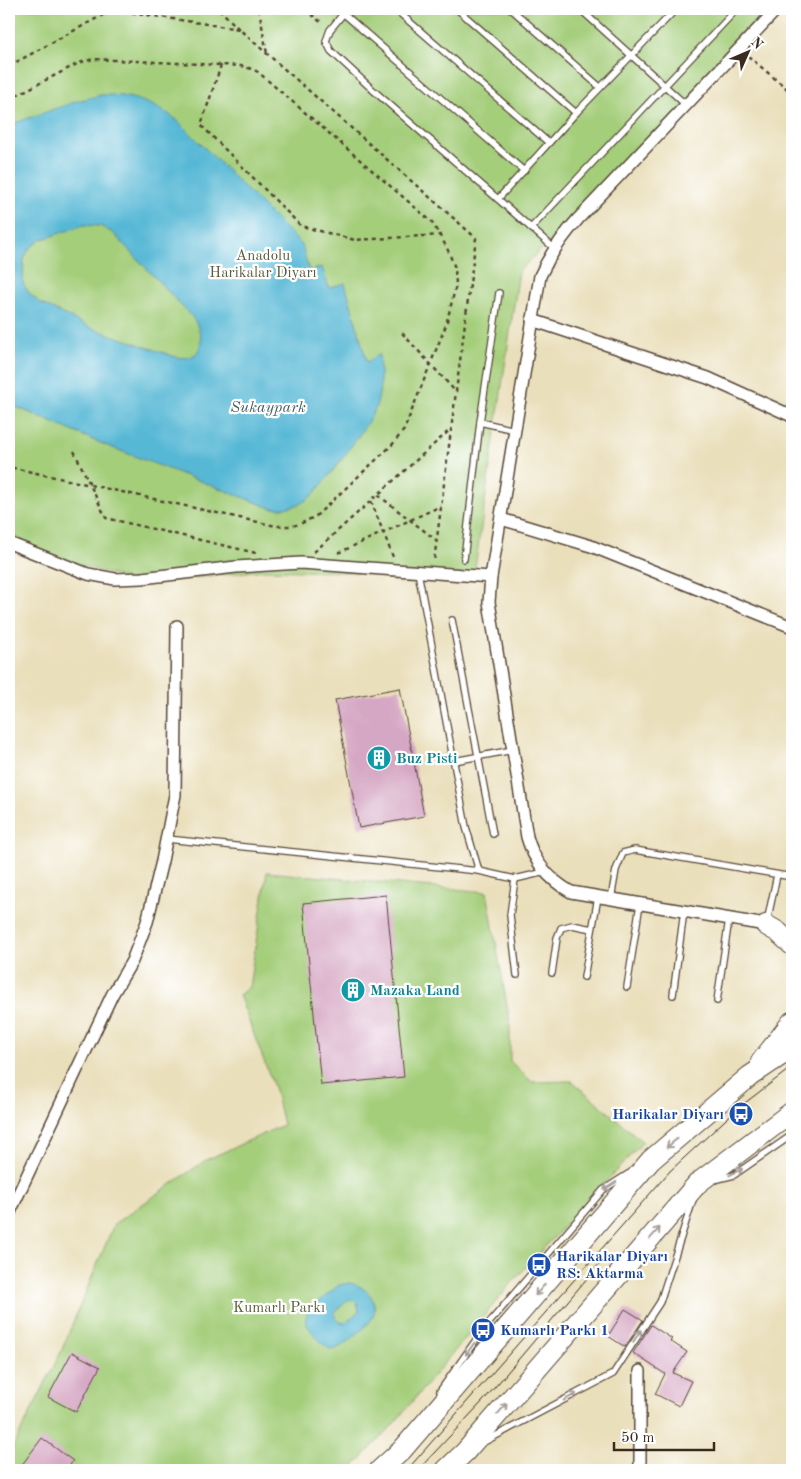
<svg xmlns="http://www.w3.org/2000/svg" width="801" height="1479" viewBox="0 0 801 1479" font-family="'Old Standard TT',serif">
<rect width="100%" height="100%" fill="#fff"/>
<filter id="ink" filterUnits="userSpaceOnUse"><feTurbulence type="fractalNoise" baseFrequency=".02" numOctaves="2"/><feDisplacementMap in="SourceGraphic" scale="10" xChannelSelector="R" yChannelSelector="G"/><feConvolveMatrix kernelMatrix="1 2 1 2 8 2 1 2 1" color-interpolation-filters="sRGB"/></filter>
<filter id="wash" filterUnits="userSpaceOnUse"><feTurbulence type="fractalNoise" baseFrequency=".0096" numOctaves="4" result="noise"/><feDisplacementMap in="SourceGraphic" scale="20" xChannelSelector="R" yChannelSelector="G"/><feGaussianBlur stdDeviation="1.12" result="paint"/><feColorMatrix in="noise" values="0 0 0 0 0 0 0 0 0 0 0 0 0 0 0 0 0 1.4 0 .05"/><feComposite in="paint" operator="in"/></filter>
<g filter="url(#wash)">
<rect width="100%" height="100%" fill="#eadfbb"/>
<!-- green -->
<g fill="#a4ce7a" stroke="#707c4c">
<polygon points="9,9 776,9 638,154 519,271 474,575 264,570 141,584 9,542"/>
<polygon points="267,872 487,892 510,1023 510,1061 532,1082 572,1081 643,1142 515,1279 391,1427 350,1470 9,1470 9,1455 60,1354 114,1224 206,1160 283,1125 275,1090 239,995 249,987"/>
</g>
<!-- water -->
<g fill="#57b8d5" stroke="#49717a" fill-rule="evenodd">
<path d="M 101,95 C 130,94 154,103 177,120 L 302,245 L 309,271 L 322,267 L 329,288 L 345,283 L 367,362 L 379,354 C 380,374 382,388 376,407 C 372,420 319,492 308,499 C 297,507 284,509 271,508 L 105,445 L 9,404 L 9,125 L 77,101 ZM 84,225 L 100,226 L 113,233 L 192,317 C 206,335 205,363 176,357 L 91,328 L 40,303 L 29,293 L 23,283 L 24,259 L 29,249 L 40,240 Z"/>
<path d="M 349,1283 C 366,1285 382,1303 371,1320 C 367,1326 345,1345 338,1348 C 335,1350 333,1349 330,1349 C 324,1346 308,1329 306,1322 C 305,1317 307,1314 309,1310 L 339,1285 ZM 349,1299 L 357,1302 L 359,1311 L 345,1323 C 338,1322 334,1318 335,1312 Z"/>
</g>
<g id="blocks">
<!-- building -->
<g fill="#d6a7c4">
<polygon points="400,688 424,816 359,828 335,700"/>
<polygon points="386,895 404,1077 321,1085 303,903"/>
<polygon points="625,1309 643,1320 625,1347 608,1336"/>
<polygon points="651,1325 672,1339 670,1341 687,1352 673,1373 691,1381 679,1406 655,1394 665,1374 633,1353"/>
<polygon points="72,1352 100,1367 76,1412 48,1397"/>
<polygon points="42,1438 73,1461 66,1470 18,1470"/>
</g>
</g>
</g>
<g filter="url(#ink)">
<use href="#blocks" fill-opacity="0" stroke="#554536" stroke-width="1"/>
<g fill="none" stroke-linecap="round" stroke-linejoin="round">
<defs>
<g id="lane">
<polyline points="347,9 330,30 326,41 331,51 373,90 554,248"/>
<polyline points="395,9 549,143"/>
<polyline points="457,9 576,113"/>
<polyline points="511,9 600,87"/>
<polyline points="580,9 686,105"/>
<polyline points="343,13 524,171"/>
<polyline points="498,199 576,113 676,9"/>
<polyline points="531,228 737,9"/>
<polyline points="480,422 515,430"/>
<polyline points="464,559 480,422 499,293"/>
<polyline points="418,572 466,827 479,871"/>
<polyline points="452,620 493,834"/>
<polyline points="454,761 513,750"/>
<polyline points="167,839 479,871 515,879 545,872"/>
<polyline points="515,879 510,915 517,975"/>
<polyline points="611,899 616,870 623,853 635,850 792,877"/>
<polyline points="767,922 777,875"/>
<polyline points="552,973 557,938 561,928 572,925 592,929"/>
<polyline points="584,977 598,897"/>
<polyline points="627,987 640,904"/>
<polyline points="673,995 684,911"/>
<polyline points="717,1001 729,919"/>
<polyline points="714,1180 734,1175 792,1135"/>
<polyline points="440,1391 483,1330 603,1190 628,1174"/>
<polyline points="484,1442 613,1374 660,1302 693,1200"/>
</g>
<g id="street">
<polyline points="532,320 708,378 792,416"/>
<polyline points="501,519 591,546 792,627"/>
<polyline points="9,543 88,574 115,579 142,578 236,567 301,563 491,577"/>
<path d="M 766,925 L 571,892 C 548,879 534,862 527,837 L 489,602 L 491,577 L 540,276 C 550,254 562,237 578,219 L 777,9"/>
<polyline points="9,1214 112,995 132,961 147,922 162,861 175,795 177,626"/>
<polyline points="640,1470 640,1371"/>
</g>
<g id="highway">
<polyline points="766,925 778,932 792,945"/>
<polyline points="761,1062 792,1022"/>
<polyline points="380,1470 402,1450 651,1160 750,1076 792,1048"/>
<polyline points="446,1470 465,1452 698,1183 792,1112"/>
</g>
</defs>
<!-- lane casing -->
<use href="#lane" stroke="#554536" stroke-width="8"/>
<!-- street casing -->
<use href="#street" stroke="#554536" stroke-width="14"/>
<!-- highway casing -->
<use href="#highway" stroke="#554536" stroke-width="22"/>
<!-- path -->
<g stroke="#554536" stroke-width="2.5" stroke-dasharray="4 4" stroke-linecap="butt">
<polyline points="108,9 239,29 476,238 434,561"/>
<polyline points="219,9 239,29"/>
<polyline points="259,9 267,54"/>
<polyline points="305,9 323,24"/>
<polyline points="141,14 143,9"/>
<polyline points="748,56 792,93"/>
<polyline points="221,65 201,125 301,226 355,240 441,235"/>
<polyline points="9,66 112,10"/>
<polyline points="9,99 79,63 93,59 241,66 252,69 258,72 432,222 447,248 455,268 456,285 446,325 404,430 392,445 316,516 300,524 292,526 276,526 9,467"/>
<polyline points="402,333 456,392"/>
<polyline points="74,451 106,518 256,553"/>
<polyline points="378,495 436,540"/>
<polyline points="371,501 393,557"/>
<polyline points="314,552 451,429"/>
<polyline points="338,553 441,506"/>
</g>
<!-- lane -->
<use href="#lane" stroke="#fff" stroke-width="5.5"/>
<!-- street -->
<use href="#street" stroke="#fff" stroke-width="11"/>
<!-- highway -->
<use href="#highway" stroke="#fff" stroke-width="20"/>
<!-- tram -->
<g stroke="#3b2a1e" stroke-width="1">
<polyline points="407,1470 670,1171 737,1109 792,1067"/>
<polyline points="418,1470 484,1400 606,1256"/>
</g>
</g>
<!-- one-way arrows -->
<defs><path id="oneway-shaft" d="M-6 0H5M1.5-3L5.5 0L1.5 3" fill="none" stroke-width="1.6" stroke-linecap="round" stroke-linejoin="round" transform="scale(1.25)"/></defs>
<g stroke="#a79f9a">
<use href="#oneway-shaft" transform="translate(672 1143) rotate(140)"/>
<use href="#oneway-shaft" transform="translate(736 1172) rotate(-27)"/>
<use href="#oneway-shaft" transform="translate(610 1186) rotate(147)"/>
<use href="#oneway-shaft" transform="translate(655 1233) rotate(-49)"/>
<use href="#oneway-shaft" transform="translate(540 1290) rotate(131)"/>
<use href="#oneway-shaft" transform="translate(637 1336) rotate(-57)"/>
<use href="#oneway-shaft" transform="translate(470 1349) rotate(125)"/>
<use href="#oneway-shaft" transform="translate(570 1397) rotate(-28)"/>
<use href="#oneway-shaft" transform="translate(502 1409) rotate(-49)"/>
</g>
</g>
<!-- icons -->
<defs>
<symbol id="building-disc" viewBox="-11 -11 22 22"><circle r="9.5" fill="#0f9aa8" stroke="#fff"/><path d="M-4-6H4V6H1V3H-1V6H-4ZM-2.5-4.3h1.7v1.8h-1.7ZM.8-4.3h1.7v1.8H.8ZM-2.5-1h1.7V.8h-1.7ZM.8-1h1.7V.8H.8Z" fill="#fff"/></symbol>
<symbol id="bus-disc" viewBox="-11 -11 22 22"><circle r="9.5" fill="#1a4fb4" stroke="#fff"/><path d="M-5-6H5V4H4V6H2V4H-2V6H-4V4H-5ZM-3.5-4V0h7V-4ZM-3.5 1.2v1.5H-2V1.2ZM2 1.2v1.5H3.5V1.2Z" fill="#fff"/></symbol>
</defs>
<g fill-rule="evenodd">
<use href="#building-disc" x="365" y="744" width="28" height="28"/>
<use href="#building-disc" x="339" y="976" width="28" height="28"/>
<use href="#bus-disc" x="727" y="1100" width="28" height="28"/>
<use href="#bus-disc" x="525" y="1251" width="28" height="28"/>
<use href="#bus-disc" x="469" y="1316" width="28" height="28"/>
</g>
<g text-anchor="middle" stroke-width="4.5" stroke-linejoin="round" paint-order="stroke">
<!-- park labels -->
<g font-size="15" fill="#5a5b3a" stroke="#fff">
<text x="263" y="260">Anadolu<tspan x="263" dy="17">Harikalar Diyarı</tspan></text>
<text x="279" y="1312">Kumarlı Parkı</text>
</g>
<!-- culture labels -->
<g font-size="15" font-weight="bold" fill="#0d838f" stroke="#fff" text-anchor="start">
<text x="396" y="763">Buz Pisti</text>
<text x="370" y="995">Mazaka Land</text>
</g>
<!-- transit labels -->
<g font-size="15" font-weight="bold" fill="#164399" stroke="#fff" text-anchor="start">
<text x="724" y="1119" text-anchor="end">Harikalar Diyarı</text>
<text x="556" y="1261">Harikalar Diyarı<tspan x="556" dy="17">RS: Aktarma</tspan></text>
<text x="500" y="1335">Kumarlı Parkı 1</text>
</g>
<!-- water labels -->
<g font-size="16" font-style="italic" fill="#455c5e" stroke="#fff">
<text x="268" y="412">Sukaypark</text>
</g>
</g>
<!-- margin -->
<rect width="801" height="1479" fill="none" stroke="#fff" stroke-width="30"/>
<!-- north arrow -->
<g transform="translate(748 52) rotate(45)" stroke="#ffffff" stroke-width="4" paint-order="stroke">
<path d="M0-4L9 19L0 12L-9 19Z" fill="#3b2a1e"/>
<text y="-8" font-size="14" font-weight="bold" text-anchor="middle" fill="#3b2a1e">N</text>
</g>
<!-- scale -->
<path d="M614 1442v8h100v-8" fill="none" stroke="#3b2a1e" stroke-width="2.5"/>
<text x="621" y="1442" font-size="15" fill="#3b2a1e" stroke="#ffffff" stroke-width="4" paint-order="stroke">50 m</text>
</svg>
